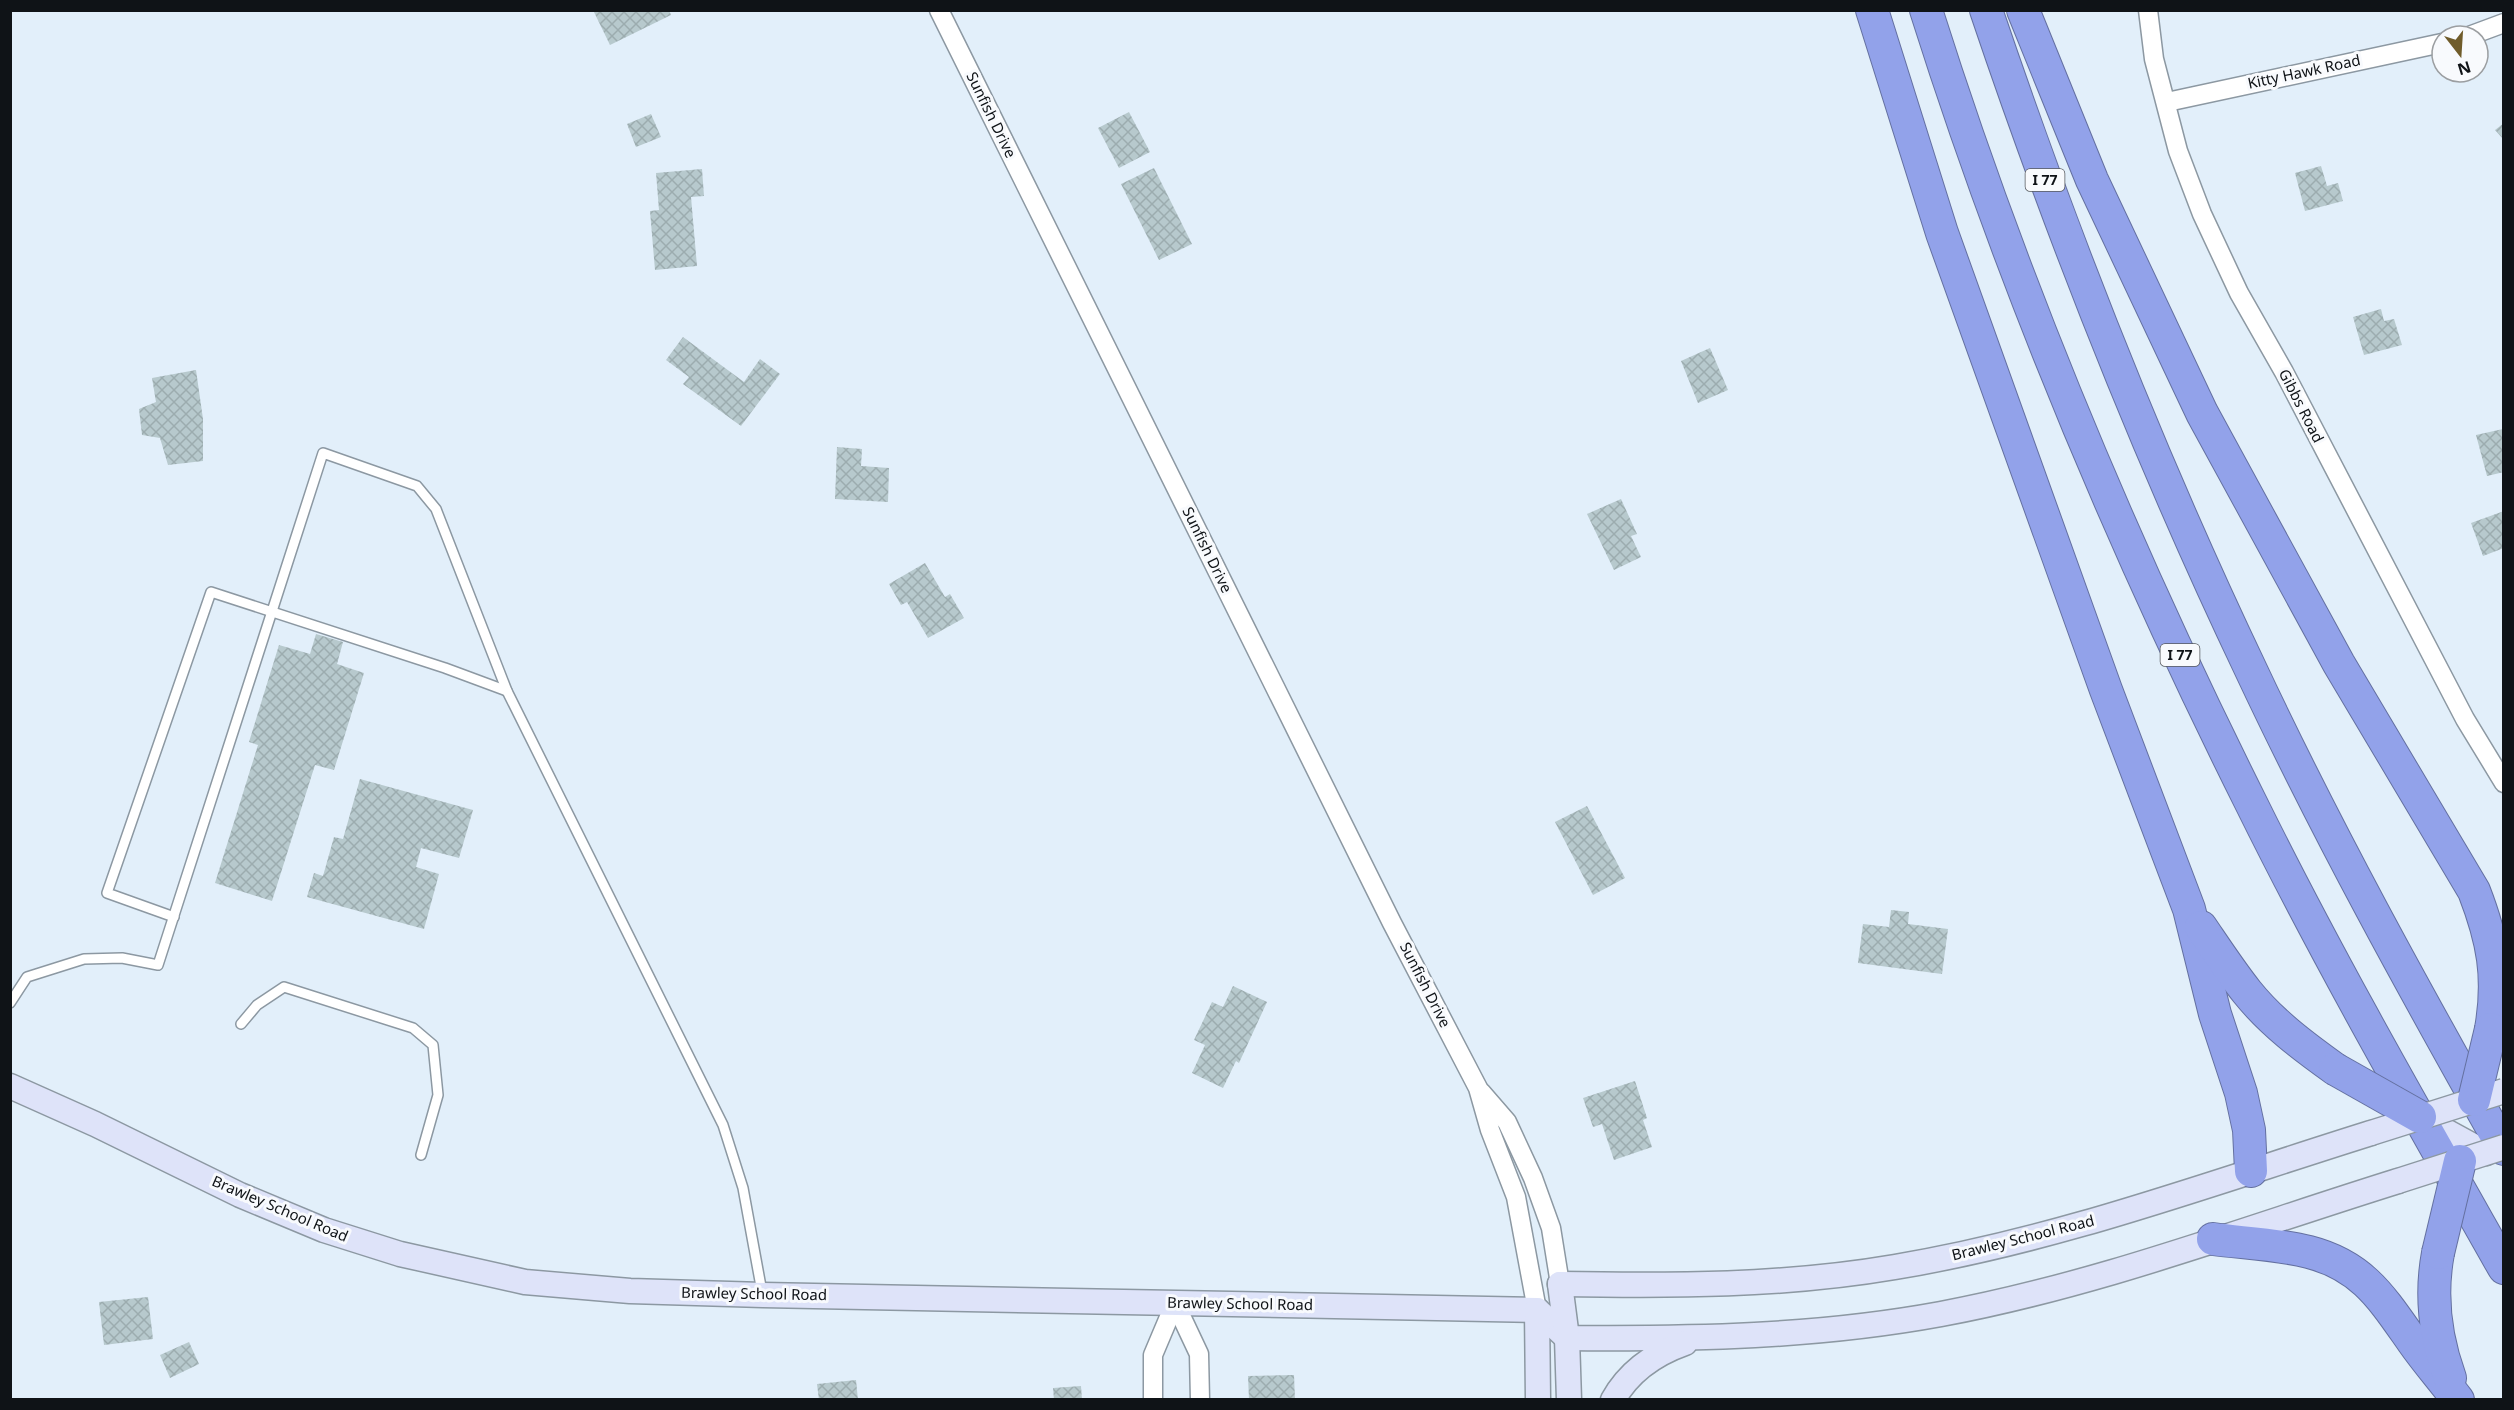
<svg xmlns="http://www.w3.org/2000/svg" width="2514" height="1410" viewBox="0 0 2514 1410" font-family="'Noto Sans',sans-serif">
<defs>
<pattern id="building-cross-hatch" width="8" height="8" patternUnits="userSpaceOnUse" patternTransform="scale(1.5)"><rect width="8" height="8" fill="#b7c9cd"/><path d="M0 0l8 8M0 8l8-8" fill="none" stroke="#9cacaf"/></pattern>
</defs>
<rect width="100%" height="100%" fill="#e2effa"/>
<!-- building -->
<g fill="url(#building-cross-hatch)">
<polygon points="593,10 669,10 671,15 610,45"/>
<polygon points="1129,112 1150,152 1119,168 1098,128"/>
<polygon points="651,114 661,137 636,147 627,124"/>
<polygon points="2504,123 2504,140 2495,130"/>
<polygon points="2321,166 2327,186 2338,183 2343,201 2305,211 2295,173"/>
<polygon points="1154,168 1192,244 1159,260 1121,184"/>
<polygon points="702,169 704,196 691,197 697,266 655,270 650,211 659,210 656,173"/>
<polygon points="2381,309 2384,321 2394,319 2402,345 2364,355 2353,317"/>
<polygon points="683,337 744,382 760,359 780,374 741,426 683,384 689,377 666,360"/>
<polygon points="1710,348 1728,390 1698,403 1681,361"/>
<polygon points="196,370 203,419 203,461 168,465 160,438 142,435 139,409 156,402 152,378"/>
<polygon points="2503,429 2504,472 2487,476 2476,435"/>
<polygon points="837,447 862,449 861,466 889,468 888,502 835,499"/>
<polygon points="1621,499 1637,534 1631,536 1641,557 1614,570 1587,514"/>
<polygon points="2504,511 2504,548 2483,556 2471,523"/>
<polygon points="925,563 945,597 950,594 964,618 928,638 907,602 901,605 889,584"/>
<polygon points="316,634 343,642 337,664 364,673 334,770 315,765 272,901 215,883 258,745 249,742 279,645 310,654"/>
<polygon points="360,779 473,810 459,858 421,848 416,867 439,874 424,929 307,897 314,873 323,876 334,837 343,839"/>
<polygon points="1587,806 1625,878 1593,895 1555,822"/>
<polygon points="1891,910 1909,912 1908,924 1948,929 1942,974 1858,963 1863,924 1889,927"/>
<polygon points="1233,986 1267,1002 1239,1063 1236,1061 1223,1088 1192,1073 1205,1045 1194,1040 1212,1002 1223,1007"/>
<polygon points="1635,1081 1647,1118 1643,1120 1652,1147 1614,1160 1602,1124 1593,1127 1583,1098"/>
<polygon points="148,1297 153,1339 104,1345 99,1302"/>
<polygon points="189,1342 199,1364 170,1378 160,1355"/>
<polygon points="1294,1375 1295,1400 1249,1400 1248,1376"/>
<polygon points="856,1380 858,1400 819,1400 817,1384"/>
<polygon points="1081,1386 1082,1400 1054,1400 1053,1388"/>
</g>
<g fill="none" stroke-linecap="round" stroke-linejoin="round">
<defs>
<g id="lane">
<polyline points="174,917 107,893 211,592 445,668 507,691"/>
<polyline points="10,1003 27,977 84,959 122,958 158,965 323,453 417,486 436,509 507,691 723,1125 743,1188 762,1292"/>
<polyline points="241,1024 257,1005 284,987 413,1028 433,1045 438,1095 421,1155"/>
</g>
<g id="street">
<polyline points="939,10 1392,923 1478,1088 1490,1130 1516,1197 1537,1310"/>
<polyline points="2148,10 2154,59 2178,151 2202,214 2239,293 2284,372 2465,719 2504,783"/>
<polyline points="2469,36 2504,23"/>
<polyline points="2167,102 2442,43"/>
<polyline points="1481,1092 1507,1122 1533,1178 1551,1228 1560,1284"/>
<polyline points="1175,1303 1199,1354 1200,1400"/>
<polyline points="1153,1400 1153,1355 1175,1303"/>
</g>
<g id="secondary">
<path d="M 10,1086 L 95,1124 L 240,1195 L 324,1230 L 400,1254 L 525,1282 L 630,1291 L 763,1295 L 1537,1310 L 1567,1338 C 1694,1339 1816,1337 1941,1314 C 2097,1285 2247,1228 2398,1181"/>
<polyline points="2420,1117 2486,1153"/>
<path d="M 1560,1284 C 1672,1286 1784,1286 1895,1267 C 2058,1240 2214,1182 2371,1133"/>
<polyline points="1560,1284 1567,1338 1569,1400"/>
<polyline points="1537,1310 1538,1400"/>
<path d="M 1613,1400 C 1629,1371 1654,1354 1685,1343"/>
</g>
<g id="highway">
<polyline points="1872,10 1942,233 2106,690 2189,909 2215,1014 2241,1093 2249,1130 2251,1171"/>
<path d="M 1926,10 C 2012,282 2123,547 2251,803 C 2329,961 2417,1114 2504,1268"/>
<path d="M 1986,10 C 2062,235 2149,456 2251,670 C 2328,834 2415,991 2504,1149"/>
<path d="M 2023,10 L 2092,180 L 2202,413 L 2339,664 L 2474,891 C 2493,940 2500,977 2491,1029"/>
<path d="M 2201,927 C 2216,949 2231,972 2247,992 C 2272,1023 2303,1046 2335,1069"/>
<path d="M 2213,1239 C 2245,1243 2278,1244 2309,1252 C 2363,1266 2382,1298 2413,1342 C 2427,1362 2443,1380 2458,1400"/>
<path d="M 2438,1253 C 2430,1296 2435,1337 2450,1378"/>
</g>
</defs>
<!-- lane casing -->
<use href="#lane" stroke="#8c98a2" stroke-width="12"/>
<!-- street casing -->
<use href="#street" stroke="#8c98a2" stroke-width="21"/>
<!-- secondary casing -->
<use href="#secondary" stroke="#8c98a2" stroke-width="27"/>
<!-- highway casing -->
<use href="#highway" stroke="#6470a0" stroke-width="34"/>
<!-- lane -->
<use href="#lane" stroke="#fff" stroke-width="9"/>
<!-- street -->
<use href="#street" stroke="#fff" stroke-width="18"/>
<!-- secondary -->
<use href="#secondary" stroke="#dee3f9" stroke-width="24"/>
<!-- highway -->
<use href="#highway" stroke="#92a2ea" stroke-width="32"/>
<defs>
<g id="secondary-bridge">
<polyline points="2371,1133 2504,1091"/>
<polyline points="2398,1181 2504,1147"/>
</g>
<g id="highway-bridge">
<polyline points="2335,1069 2420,1117"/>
<polyline points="2474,1100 2491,1029"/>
<polyline points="2438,1253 2460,1161"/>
</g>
</defs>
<!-- secondary-bridge casing -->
<use href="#secondary-bridge" stroke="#8c98a2" stroke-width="27" stroke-linecap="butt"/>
<!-- highway-bridge casing -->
<use href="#highway-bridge" stroke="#6470a0" stroke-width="34" stroke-linecap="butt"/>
<!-- secondary-bridge -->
<use href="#secondary-bridge" stroke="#dee3f9" stroke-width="24"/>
<!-- highway-bridge -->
<use href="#highway-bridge" stroke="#92a2ea" stroke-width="32"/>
</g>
<g text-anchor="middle" stroke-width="6" stroke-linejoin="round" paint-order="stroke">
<!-- shield labels -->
<g fill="#f8fafd" stroke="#55585c" stroke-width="1.5">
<rect x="2025.5" y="169" width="39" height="22" rx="4.5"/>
<rect x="2160.5" y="644" width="39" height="22" rx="4.5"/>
</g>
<g font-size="14" font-weight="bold" fill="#0f1317">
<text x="2045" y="185">I 77</text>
<text x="2180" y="660">I 77</text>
</g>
<!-- street labels -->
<g font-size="15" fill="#0f1317" stroke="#f8fafd">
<text transform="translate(2304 72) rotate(-12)" y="5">Kitty Hawk Road</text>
<text transform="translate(991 115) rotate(64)" y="5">Sunfish Drive</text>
<text transform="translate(2301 406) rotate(63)" y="5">Gibbs Road</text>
<text transform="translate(1207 550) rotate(64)" y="5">Sunfish Drive</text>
<text transform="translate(1425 985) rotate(63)" y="5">Sunfish Drive</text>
<text transform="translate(280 1209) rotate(23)" y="5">Brawley School Road</text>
<text transform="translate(2023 1238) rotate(-14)" y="5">Brawley School Road</text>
<text transform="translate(754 1294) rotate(1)" y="5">Brawley School Road</text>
<text transform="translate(1240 1304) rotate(1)" y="5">Brawley School Road</text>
</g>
</g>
<!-- border -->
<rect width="2514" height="1410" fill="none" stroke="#0f1317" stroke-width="24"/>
<!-- north arrow -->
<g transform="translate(2460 54) rotate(163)"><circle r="28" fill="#f8fafd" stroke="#9b9ea1" stroke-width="1.5"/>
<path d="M0-4.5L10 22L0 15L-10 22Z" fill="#705c2b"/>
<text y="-9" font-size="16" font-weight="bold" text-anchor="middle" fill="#0f1317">N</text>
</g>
</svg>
